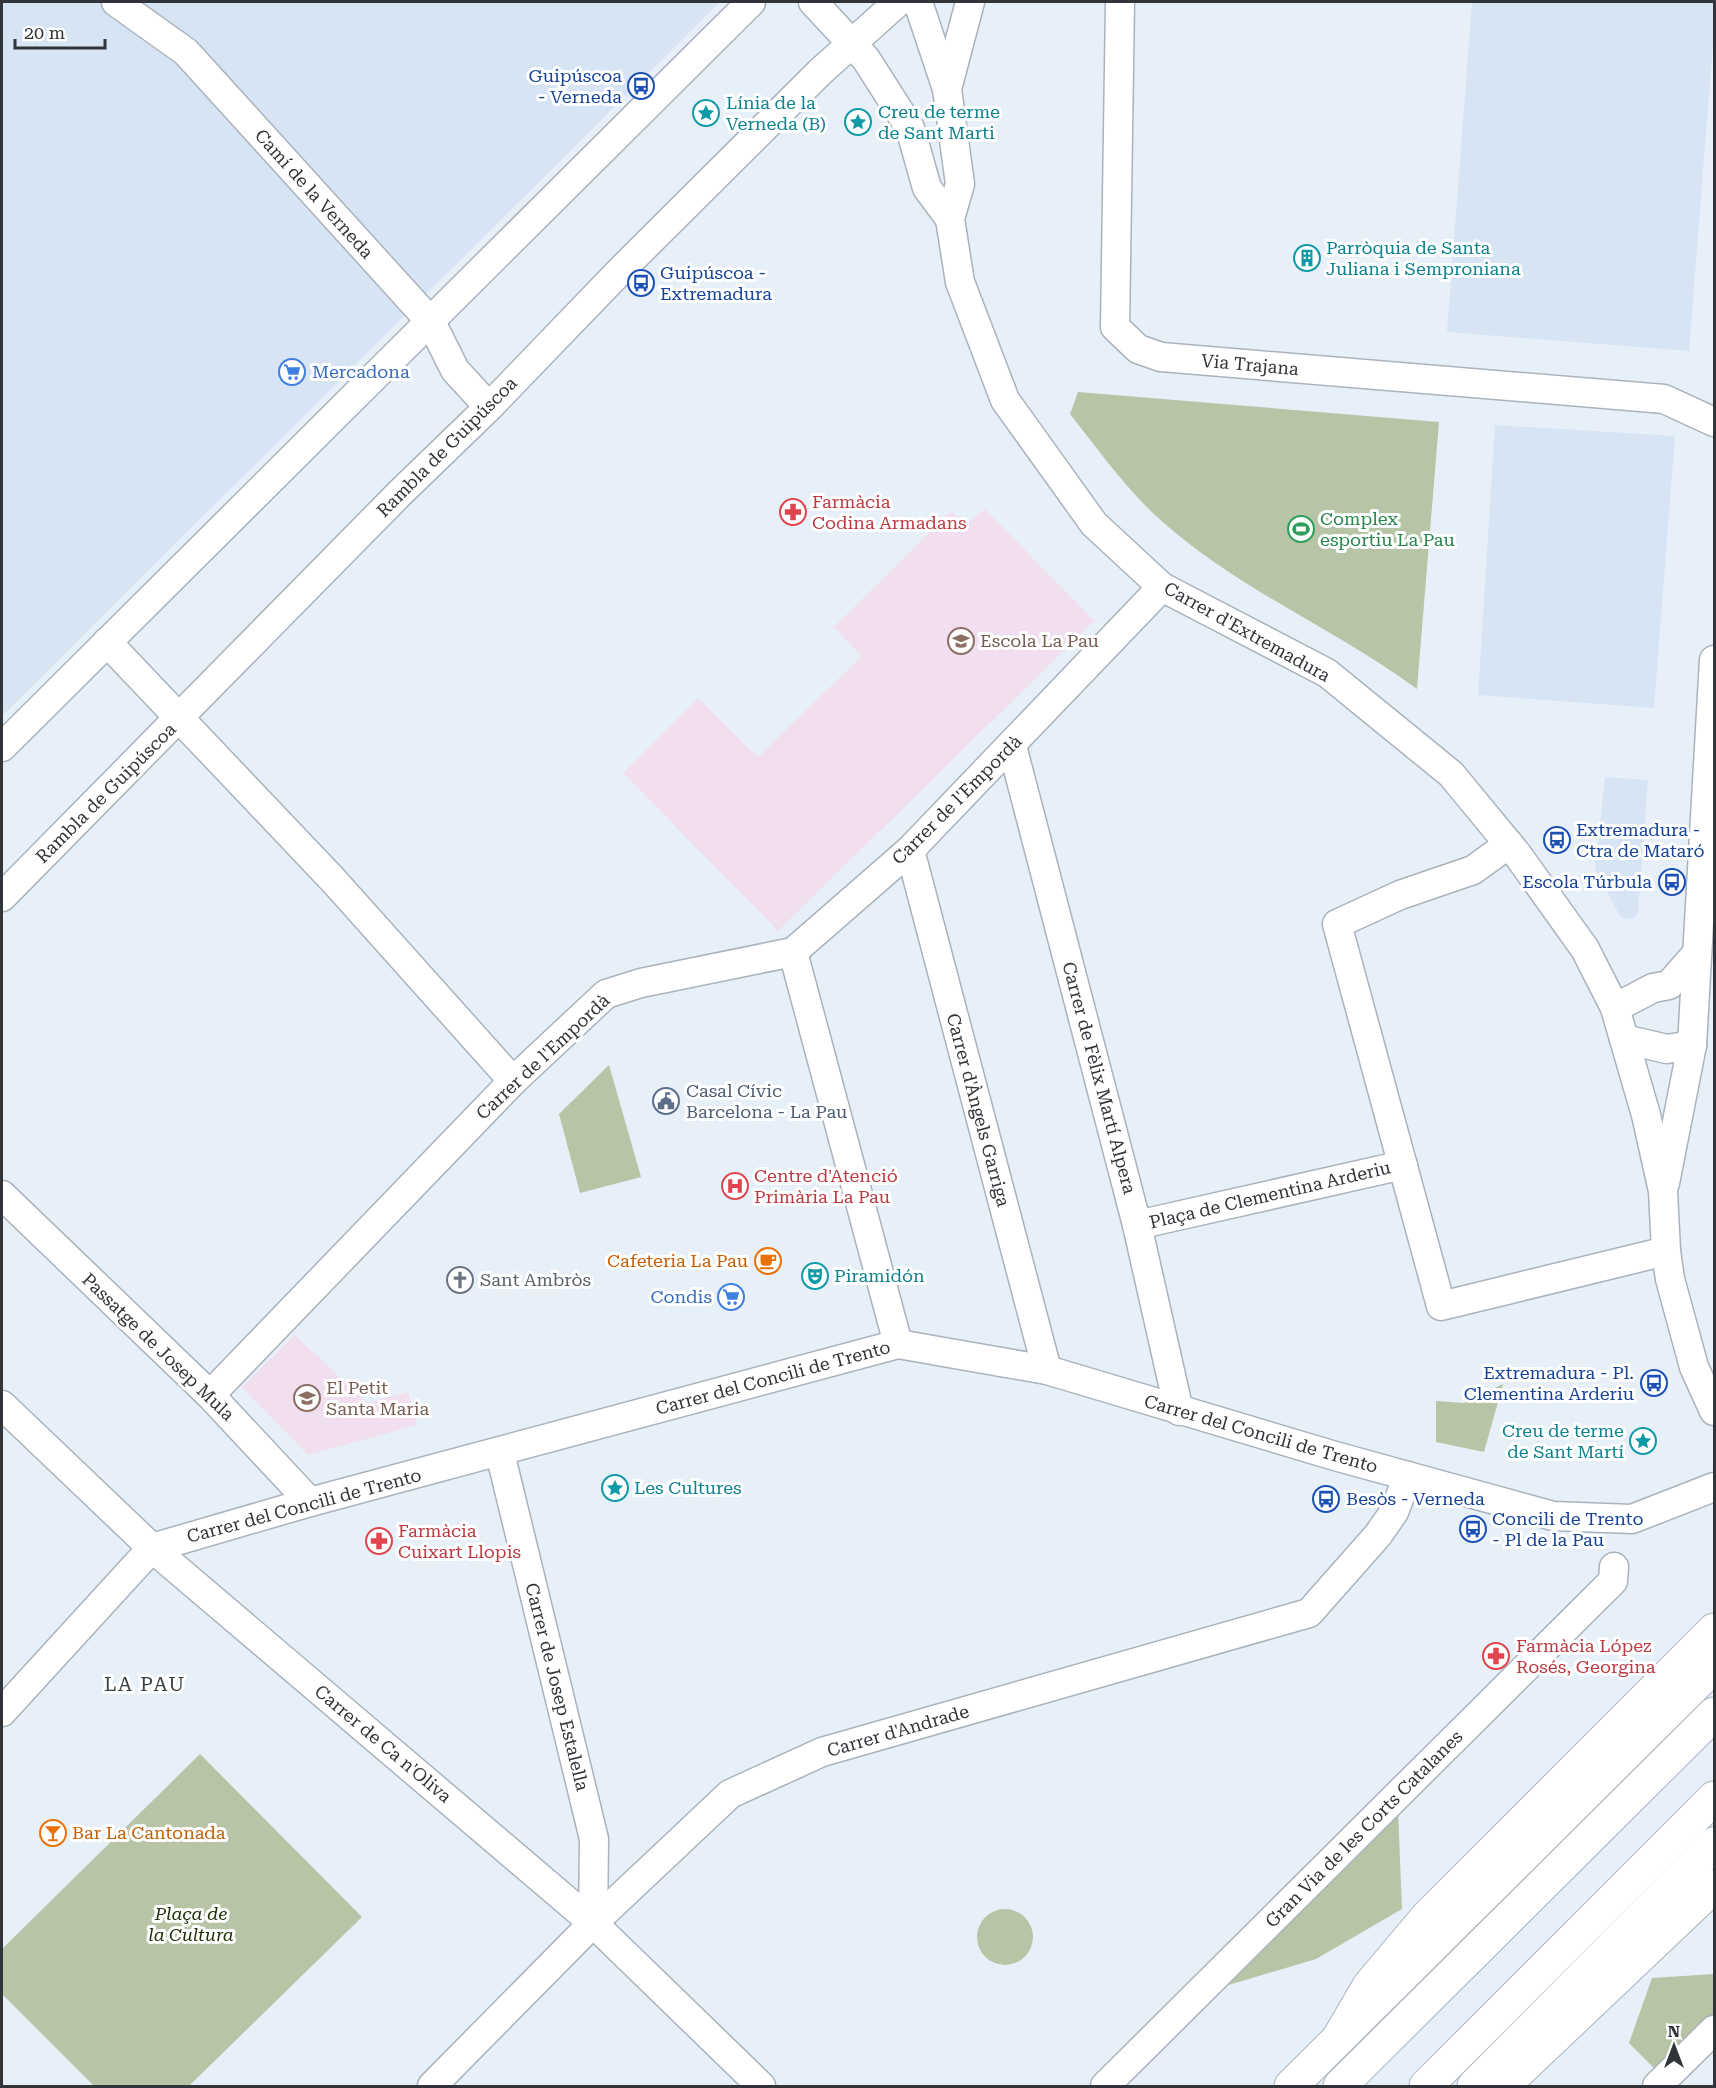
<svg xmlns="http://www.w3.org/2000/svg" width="1716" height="2088" viewBox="0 0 1716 2088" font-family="'Roboto Serif',serif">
<rect width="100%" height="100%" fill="#e7f0f9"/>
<!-- built -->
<g fill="#d7e4f3">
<polygon points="2,2 720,2 2,716"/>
<polygon points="1472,2 1714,2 1714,31 1689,351 1447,332"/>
<polygon points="1495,425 1675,436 1654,708 1478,695"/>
<polygon points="1605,777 1648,780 1638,913 1634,918 1626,919 1620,916 1595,869"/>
</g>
<!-- education -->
<g fill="#f1deee">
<polygon points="985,509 1094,621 778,931 623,773 698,698 758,757 862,656 834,627 951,511 966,525"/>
<polygon points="295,1335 367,1403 408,1392 417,1425 308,1455 242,1387"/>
</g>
<!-- green -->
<g fill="#b7c4a5">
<path d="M 1078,392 L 1439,422 L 1417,689 C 1333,627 1232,587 1155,515 C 1123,485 1097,448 1070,414 Z"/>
<polygon points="609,1065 641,1177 580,1193 559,1114"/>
<polygon points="1503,1384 1484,1452 1436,1442 1436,1401 1464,1403"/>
<polygon points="200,1754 362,1917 189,2086 94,2086 2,1994 2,1949"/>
<polygon points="1398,1809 1402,1909 1316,1959 1222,1987"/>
<circle cx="1005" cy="1937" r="28"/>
<polygon points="1714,1974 1714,2020 1660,2074 1629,2043 1652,1978"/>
</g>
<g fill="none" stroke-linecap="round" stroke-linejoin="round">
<defs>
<g id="minor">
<polyline points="116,2 186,52 431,322 455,370 489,407"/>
<polyline points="813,2 866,59 910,128 927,188 950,219"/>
<polyline points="918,2 947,89 960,184 950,219 960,282 1005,400 1094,524 1162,587 1327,673 1451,774 1517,854 1585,949 1615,1008 1646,1115 1663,1191 1666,1251 1670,1279 1694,1367 1714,1411"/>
<polyline points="1120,2 1115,327 1138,349 1161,357 1664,399 1714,422"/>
<polyline points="947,89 970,2"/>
<polyline points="107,642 334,881 513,1081"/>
<polyline points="1012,746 1137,1225 1179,1411"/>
<polyline points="2,747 751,2"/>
<polyline points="1509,844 1473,870 1400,895 1337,924 1441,1306 1666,1251"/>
<polyline points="910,850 1047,1370"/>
<polyline points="2,897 400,493 489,407 623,268 820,72 898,2"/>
<polyline points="793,952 898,1344"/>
<polyline points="1615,1008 1653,988 1669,985 1697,953"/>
<polyline points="1624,1039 1667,1049 1692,1045"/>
<polyline points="1665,1183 1692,1045 1714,660"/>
<polyline points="2,1195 210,1395 310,1502"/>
<polyline points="1137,1225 1403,1165"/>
<polyline points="210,1395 513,1081 606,994 641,983 793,952 910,850 1162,587"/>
<polyline points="2,1405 152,1548 593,1923 761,2086"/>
<polyline points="500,1453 594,1839 593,1923"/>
<polyline points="2,1712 152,1548 310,1502 898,1344 1047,1370 1335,1456 1553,1516 1632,1519 1714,1487"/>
<polyline points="432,2086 593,1923 730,1794 822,1752 1309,1613 1378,1535 1394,1512 1408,1476"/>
<polyline points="1105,2086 1613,1581 1614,1567"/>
<polyline points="1657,2086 1714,2030"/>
</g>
<g id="major">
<polyline points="1291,2086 1714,1666"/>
<polyline points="1474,2086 1714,1844"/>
</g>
<g id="highway">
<polyline points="1338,2039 1369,1986 1428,1916 1714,1630"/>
<polyline points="1340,2086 1714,1714"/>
<polyline points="1426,2086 1714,1798"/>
<polyline points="1503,2086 1714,1886"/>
</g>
</defs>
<!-- minor casing -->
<use href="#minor" stroke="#aab3bc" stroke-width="31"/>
<!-- major casing -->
<use href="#major" stroke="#aab3bc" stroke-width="35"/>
<!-- highway casing -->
<use href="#highway" stroke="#aab3bc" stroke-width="35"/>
<!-- minor -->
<use href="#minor" stroke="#fff" stroke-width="28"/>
<!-- major -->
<use href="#major" stroke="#fff" stroke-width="33"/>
<!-- highway -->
<use href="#highway" stroke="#fff" stroke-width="33"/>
</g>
<!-- icons -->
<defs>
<symbol id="bus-ring" viewBox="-11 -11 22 22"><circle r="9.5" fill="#fff" stroke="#1a4fb4" stroke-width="1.5"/><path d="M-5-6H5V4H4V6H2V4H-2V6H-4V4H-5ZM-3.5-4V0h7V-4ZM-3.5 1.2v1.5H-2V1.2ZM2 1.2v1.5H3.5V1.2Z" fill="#1a4fb4"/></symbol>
<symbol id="sight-ring" viewBox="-11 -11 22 22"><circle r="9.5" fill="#fff" stroke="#0f9aa8" stroke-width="1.5"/><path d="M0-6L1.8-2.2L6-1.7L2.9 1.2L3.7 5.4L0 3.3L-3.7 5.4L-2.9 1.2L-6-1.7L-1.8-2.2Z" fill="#0f9aa8"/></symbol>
<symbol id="building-ring" viewBox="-11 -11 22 22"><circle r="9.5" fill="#fff" stroke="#0f9aa8" stroke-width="1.5"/><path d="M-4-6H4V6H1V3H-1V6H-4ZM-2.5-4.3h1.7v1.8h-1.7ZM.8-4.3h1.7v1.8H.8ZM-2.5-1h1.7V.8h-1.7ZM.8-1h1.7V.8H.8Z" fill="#0f9aa8"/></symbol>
<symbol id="supermarket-ring" viewBox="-11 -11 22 22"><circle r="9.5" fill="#fff" stroke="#3f7fe0" stroke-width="1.5"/><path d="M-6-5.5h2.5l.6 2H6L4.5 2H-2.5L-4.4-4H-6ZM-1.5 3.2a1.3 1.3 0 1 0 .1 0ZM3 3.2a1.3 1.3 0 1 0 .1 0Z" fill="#3f7fe0"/></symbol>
<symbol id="pharmacy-ring" viewBox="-11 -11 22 22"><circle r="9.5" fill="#fff" stroke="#e0444e" stroke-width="1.5"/><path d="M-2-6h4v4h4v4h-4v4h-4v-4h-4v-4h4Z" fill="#e0444e"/></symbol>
<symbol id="stadium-ring" viewBox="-11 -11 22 22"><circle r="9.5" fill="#fff" stroke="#2e9e5b" stroke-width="1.5"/><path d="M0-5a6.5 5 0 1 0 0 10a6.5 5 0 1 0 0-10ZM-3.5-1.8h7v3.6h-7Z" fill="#2e9e5b"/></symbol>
<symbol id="school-ring" viewBox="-11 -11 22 22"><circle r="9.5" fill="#fff" stroke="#8d6e63" stroke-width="1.5"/><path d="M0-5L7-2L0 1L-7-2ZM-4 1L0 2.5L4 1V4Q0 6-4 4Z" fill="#8d6e63"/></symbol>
<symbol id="civic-ring" viewBox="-11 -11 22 22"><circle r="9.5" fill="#fff" stroke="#5c6f8a" stroke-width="1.5"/><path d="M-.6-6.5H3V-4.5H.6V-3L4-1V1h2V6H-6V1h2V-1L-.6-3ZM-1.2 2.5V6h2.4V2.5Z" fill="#5c6f8a"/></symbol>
<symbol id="hospital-ring" viewBox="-11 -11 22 22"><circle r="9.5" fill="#fff" stroke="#e0444e" stroke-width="1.5"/><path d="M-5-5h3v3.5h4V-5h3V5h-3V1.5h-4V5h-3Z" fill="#e0444e"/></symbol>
<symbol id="cafe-ring" viewBox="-11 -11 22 22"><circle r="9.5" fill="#fff" stroke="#e8710a" stroke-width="1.5"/><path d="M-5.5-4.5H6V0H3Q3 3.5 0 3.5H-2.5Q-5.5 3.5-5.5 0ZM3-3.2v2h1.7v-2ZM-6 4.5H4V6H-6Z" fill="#e8710a"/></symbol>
<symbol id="theatre-ring" viewBox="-11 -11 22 22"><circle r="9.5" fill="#fff" stroke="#0f9aa8" stroke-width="1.5"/><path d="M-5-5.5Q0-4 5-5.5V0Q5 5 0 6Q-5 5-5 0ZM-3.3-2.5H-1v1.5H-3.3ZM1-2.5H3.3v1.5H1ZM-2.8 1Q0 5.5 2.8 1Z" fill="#0f9aa8"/></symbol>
<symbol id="church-ring" viewBox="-11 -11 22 22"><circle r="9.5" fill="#fff" stroke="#6b7280" stroke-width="1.5"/><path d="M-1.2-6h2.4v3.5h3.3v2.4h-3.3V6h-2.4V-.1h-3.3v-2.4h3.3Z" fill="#6b7280"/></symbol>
<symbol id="bar-ring" viewBox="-11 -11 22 22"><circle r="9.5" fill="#fff" stroke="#e8710a" stroke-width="1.5"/><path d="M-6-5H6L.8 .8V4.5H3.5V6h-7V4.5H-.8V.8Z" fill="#e8710a"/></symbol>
</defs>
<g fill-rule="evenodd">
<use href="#bus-ring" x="626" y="71" width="30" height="30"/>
<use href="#sight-ring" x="691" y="98" width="30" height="30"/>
<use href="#sight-ring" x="843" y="107" width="30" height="30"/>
<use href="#building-ring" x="1292" y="243" width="30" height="30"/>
<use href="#bus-ring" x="626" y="268" width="30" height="30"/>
<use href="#supermarket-ring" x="277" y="357" width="30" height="30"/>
<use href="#pharmacy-ring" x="778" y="497" width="30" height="30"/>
<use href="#stadium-ring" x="1286" y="514" width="30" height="30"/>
<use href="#school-ring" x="946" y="626" width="30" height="30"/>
<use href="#bus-ring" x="1542" y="825" width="30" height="30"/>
<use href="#bus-ring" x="1657" y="867" width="30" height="30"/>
<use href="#civic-ring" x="651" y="1086" width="30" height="30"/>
<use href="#hospital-ring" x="720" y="1171" width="30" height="30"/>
<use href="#cafe-ring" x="753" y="1246" width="30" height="30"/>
<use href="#theatre-ring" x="800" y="1261" width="30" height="30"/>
<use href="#church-ring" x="445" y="1265" width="30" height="30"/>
<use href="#supermarket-ring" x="716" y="1282" width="30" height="30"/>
<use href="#bus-ring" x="1639" y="1368" width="30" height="30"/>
<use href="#school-ring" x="292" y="1383" width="30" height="30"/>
<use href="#sight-ring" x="1628" y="1426" width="30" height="30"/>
<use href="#sight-ring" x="600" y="1473" width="30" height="30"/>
<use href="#bus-ring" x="1311" y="1484" width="30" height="30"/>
<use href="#bus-ring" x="1458" y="1514" width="30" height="30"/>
<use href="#pharmacy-ring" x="364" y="1526" width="30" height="30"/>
<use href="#pharmacy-ring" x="1481" y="1641" width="30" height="30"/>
<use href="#bar-ring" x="38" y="1818" width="30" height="30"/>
</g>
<g text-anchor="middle" stroke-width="6" stroke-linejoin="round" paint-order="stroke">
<!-- transit labels -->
<g font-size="18" fill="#164399" stroke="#fff" text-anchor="start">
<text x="622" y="82" text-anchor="end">Guipúscoa<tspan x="622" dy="21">- Verneda</tspan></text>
<text x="660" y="279">Guipúscoa -<tspan x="660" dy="21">Extremadura</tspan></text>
<text x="1576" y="836">Extremadura -<tspan x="1576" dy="21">Ctra de Mataró</tspan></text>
<text x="1652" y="888" text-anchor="end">Escola Túrbula</text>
<text x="1634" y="1379" text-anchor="end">Extremadura - Pl.<tspan x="1634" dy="21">Clementina Arderiu</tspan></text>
<text x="1346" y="1505">Besòs - Verneda</text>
<text x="1492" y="1525">Concili de Trento<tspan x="1492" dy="21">- Pl de la Pau</tspan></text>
</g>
<!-- culture labels -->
<g font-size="18" fill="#0d838f" stroke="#fff" text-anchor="start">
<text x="726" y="109">Línia de la<tspan x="726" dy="21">Verneda (B)</tspan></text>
<text x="878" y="118">Creu de terme<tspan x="878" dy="21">de Sant Marti</tspan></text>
<text x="1326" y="254">Parròquia de Santa<tspan x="1326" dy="21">Juliana i Semproniana</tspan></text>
<text x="834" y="1282">Piramidón</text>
<text x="1624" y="1437" text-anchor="end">Creu de terme<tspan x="1624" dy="21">de Sant Martí</tspan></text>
<text x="634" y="1494">Les Cultures</text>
</g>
<!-- street labels -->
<g font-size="18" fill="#313438" stroke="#fff">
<text transform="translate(314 194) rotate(48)" y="6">Camí de la Verneda</text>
<text transform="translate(1250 365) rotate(5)" y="6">Via Trajana</text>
<text transform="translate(447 447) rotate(-45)" y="6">Rambla de Guipúscoa</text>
<text transform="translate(1247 632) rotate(29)" y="6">Carrer d'Extremadura</text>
<text transform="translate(106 793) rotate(-45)" y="6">Rambla de Guipúscoa</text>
<text transform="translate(957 800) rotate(-45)" y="6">Carrer de l'Empordà</text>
<text transform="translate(543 1057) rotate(-43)" y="6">Carrer de l'Empordà</text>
<text transform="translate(1099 1078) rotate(75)" y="6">Carrer de Fèlix Martí Alpera</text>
<text transform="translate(978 1110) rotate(75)" y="6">Carrer d'Àngels Garriga</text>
<text transform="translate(1270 1195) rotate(-13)" y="6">Plaça de Clementina Arderiu</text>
<text transform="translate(158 1347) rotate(44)" y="6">Passatge de Josep Mula</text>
<text transform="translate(773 1378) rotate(-15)" y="6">Carrer del Concili de Trento</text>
<text transform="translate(1261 1434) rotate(16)" y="6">Carrer del Concili de Trento</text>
<text transform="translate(304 1506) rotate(-15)" y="6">Carrer del Concili de Trento</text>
<text transform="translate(557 1687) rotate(76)" y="6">Carrer de Josep Estalella</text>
<text transform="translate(898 1731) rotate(-16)" y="6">Carrer d'Andrade</text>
<text transform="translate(383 1744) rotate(40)" y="6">Carrer de Ca n'Oliva</text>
<text transform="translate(1364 1829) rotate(-45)" y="6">Gran Via de les Corts Catalanes</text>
</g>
<!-- shop labels -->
<g font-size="18" fill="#366cbe" stroke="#fff" text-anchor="start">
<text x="312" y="378">Mercadona</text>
<text x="712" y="1303" text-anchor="end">Condis</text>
</g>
<!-- health labels -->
<g font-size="18" fill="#be3a42" stroke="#fff" text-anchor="start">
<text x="812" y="508">Farmàcia<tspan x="812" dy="21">Codina Armadans</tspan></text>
<text x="754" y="1182">Centre d'Atenció<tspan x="754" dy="21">Primària La Pau</tspan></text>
<text x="398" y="1537">Farmàcia<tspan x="398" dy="21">Cuixart Llopis</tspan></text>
<text x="1516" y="1652">Farmàcia López<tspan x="1516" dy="21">Rosés, Georgina</tspan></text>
</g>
<!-- leisure labels -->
<g font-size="18" fill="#27864d" stroke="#fff" text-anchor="start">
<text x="1320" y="525">Complex<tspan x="1320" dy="21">esportiu La Pau</tspan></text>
</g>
<!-- education labels -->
<g font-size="18" fill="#785e54" stroke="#fff" text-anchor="start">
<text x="980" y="647">Escola La Pau</text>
<text x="326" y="1394">El Petit<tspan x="326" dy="21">Santa Maria</tspan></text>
</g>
<!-- service labels -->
<g font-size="18" fill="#4e5e75" stroke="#fff" text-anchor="start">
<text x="686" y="1097">Casal Cívic<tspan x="686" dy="21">Barcelona - La Pau</tspan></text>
</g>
<!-- food labels -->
<g font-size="18" fill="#c56008" stroke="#fff" text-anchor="end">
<text x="748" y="1267">Cafeteria La Pau</text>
<text x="72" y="1839" text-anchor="start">Bar La Cantonada</text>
</g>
<!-- worship labels -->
<g font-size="18" fill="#5b616d" stroke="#fff" text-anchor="start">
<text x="480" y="1286">Sant Ambròs</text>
</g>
<!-- park labels -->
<g font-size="18" font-style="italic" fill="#223007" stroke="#fff">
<text x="191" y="1920">Plaça de<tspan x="191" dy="21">la Cultura</tspan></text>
</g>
<!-- neighbourhood labels -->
<g font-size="20" letter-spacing="1.5" fill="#3b4249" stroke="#fff">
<text x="145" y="1691">LA PAU</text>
</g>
</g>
<!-- border -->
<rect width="1716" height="2088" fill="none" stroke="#313438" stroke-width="6"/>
<!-- north arrow -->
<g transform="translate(1674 2046)" stroke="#ffffff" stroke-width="4.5" paint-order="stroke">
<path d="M0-4.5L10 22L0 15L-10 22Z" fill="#313438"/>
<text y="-9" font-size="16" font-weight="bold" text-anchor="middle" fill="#313438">N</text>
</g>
<!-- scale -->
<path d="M15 39v9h90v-9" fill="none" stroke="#313438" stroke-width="3"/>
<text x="24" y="39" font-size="18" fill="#313438" stroke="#ffffff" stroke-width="4.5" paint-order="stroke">20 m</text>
</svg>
